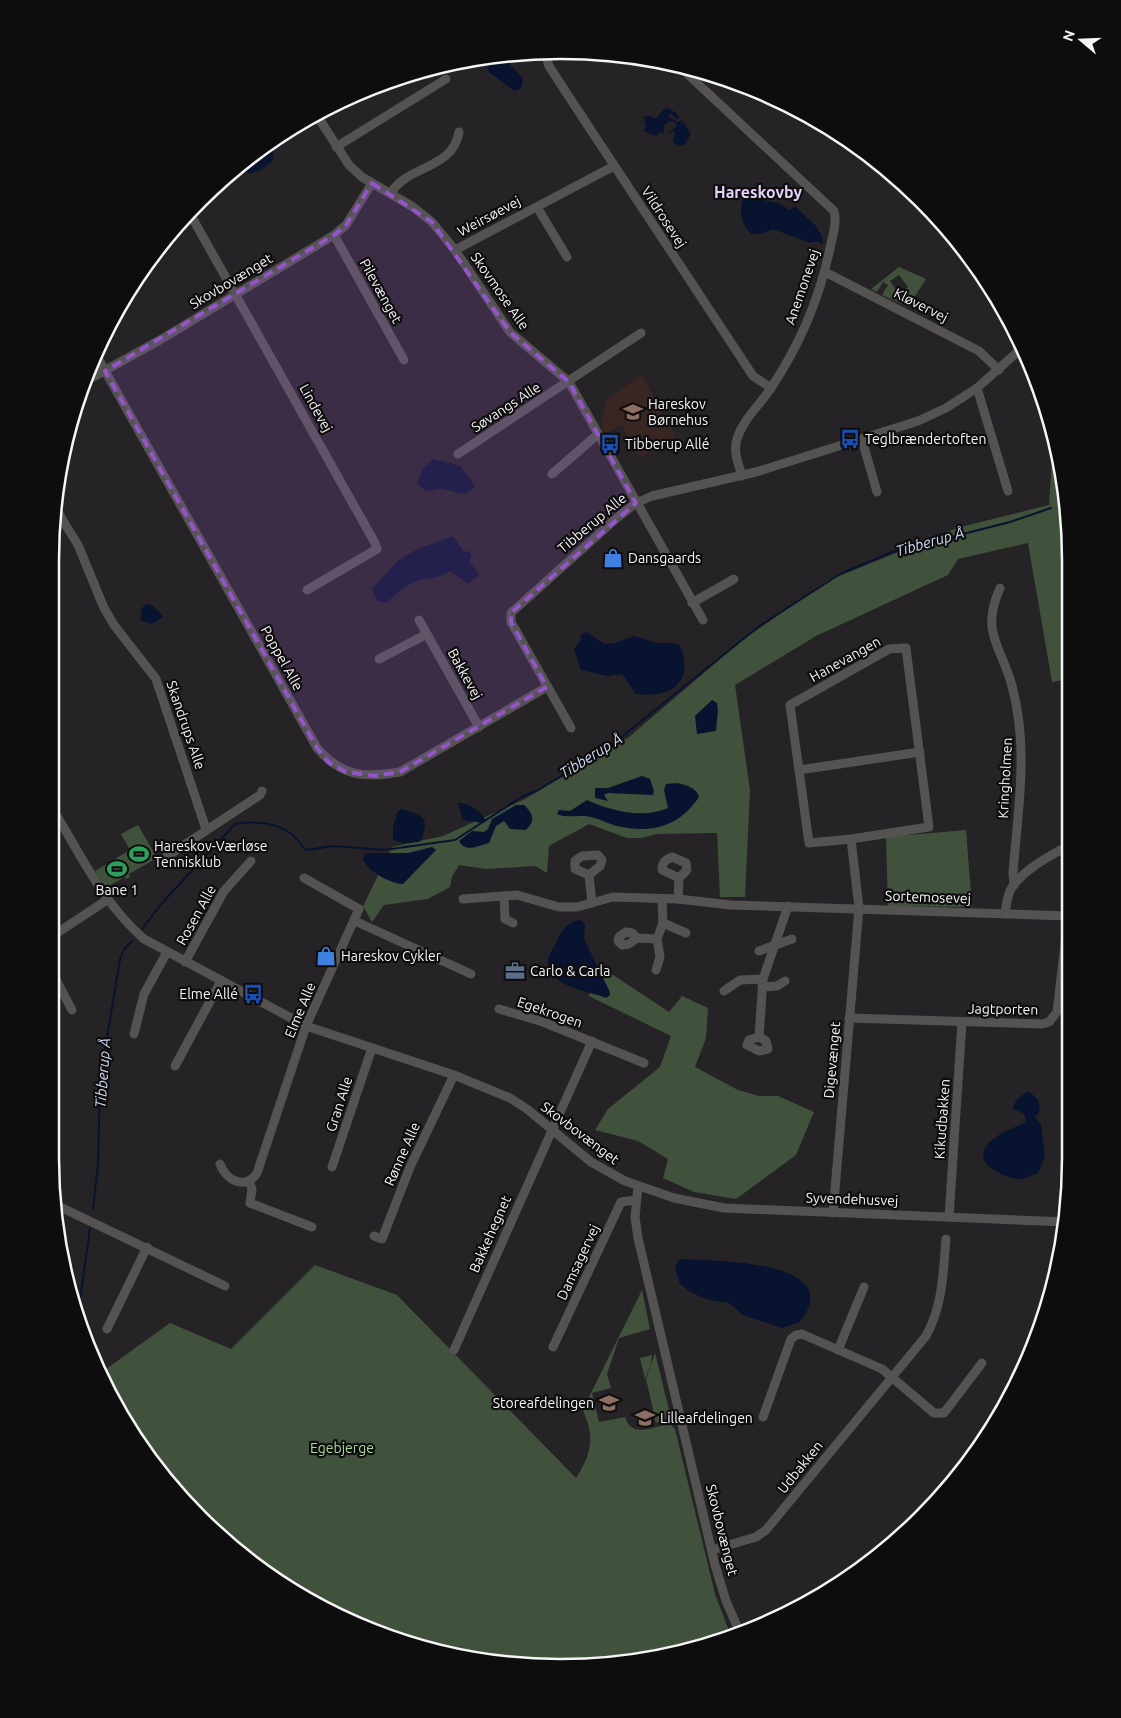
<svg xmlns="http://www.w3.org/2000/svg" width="1121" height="1718" viewBox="0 0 1121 1718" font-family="Ubuntu,sans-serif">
<rect width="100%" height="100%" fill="#262326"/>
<!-- education -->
<polygon fill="#392623" points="642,375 676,437 640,458 622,425 606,433 601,425 606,399"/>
<!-- green -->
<g fill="#40523c" fill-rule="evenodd">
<path d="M 899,267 L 926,279 L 908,307 L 882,295 L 888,285 L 883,282 L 877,292 L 871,289 ZM 899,275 L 908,287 L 899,294 L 890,281 Z"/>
<polygon points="1054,432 1069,519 1064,525 1063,534 1070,552 1070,588 1067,601 1069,679 1052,682 1028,543 958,559 948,575 816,636 735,685 750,790 745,897 720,897 717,833 657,834 641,838 627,838 589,824 549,846 547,873 535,866 486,869 459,865 452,877 450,887 428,899 384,905 372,922 363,906 392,847 443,836 525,799 629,737 740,642 827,581 957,528 1049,505"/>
<polygon points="138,825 157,858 129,874 130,877 126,879 125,877 105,888 95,871 130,850 121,834"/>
<polygon points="966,830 972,907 888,906 886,837"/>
<polygon points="598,965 669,1012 682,996 708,1008 706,1038 695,1067 738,1090 759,1096 778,1096 814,1112 796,1155 736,1199 694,1192 663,1178 668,1159 638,1141 595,1130 608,1109 660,1067 671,1036 589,996"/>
<path d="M 315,1265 L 397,1295 L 576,1478 C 587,1461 594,1445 588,1424 C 587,1419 584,1415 583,1409 L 642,1290 L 650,1329 L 619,1338 L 607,1374 L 611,1388 L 592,1393 L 599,1422 L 625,1417 C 632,1439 653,1427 670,1423 L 675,1429 L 715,1594 L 731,1636 L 693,1651 L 627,1664 L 527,1667 L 396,1641 L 306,1600 L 249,1562 L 177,1494 L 136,1441 L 102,1372 L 170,1323 L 231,1349 Z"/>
<polygon points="655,1353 670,1414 668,1419 656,1423 646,1379"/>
<polygon points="652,1355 651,1364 645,1379 640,1358"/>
</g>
<!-- water -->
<g fill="#081330">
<polygon points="506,55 509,63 523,79 521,89 514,91 489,72 486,62 490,57"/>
<polygon points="667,108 675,112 680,117 677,119 670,113 668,116 678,122 684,119 681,124 684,123 691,134 684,145 679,146 673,142 675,130 669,134 668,133 676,127 676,123 670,121 665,124 663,134 660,132 657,135 658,137 644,131 646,127 644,117 650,116 656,119 663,110"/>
<polygon points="271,142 274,148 272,162 260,170 249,174 245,170 245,160"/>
<path d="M 750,198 L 778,203 L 789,210 L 795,206 L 816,226 L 823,238 L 822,244 L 817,241 L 810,243 L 773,229 L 761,234 L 751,234 C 741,223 739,213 743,199 Z"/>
<path d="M 433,459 L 460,466 L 475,486 C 461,500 458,491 442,489 C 438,488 431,491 426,492 L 417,483 L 422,470 Z"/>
<polygon points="1069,519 1070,552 1063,534 1063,525"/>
<path d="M 453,536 L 464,552 L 469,551 L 472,555 L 469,561 L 479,575 L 468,584 L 450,571 C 435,581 426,576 412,583 C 403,588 394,596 386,603 L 377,601 L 372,588 L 400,559 L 418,549 Z"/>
<path d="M 146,604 C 154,605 159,611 163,617 L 152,624 L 140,620 L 142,608 Z"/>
<path d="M 586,632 L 605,644 L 615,643 L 634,636 L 657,643 L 675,643 L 680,646 C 695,683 671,698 636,694 L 622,674 L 608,676 L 581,670 L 574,649 L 580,642 L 581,635 Z"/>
<polygon points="712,700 717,703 718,710 716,731 697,734 695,716"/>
<polygon points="642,776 650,779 654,791 653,795 608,793 604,795 608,801 595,798 595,788 608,788"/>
<path d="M 678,783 C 687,786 696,787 699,797 C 679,827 651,834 617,826 C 608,824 600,819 591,817 C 579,814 569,819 557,814 L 559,810 L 570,811 L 587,800 C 612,811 642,819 668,808 L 664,790 L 666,784 Z"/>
<path d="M 458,803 C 469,803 482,811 486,821 L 483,823 L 463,820 Z"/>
<path d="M 516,805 L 524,805 C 533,813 536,821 526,830 L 510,829 L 504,821 L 496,826 L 489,843 C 477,846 466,853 459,841 L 472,831 L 484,832 L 488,829 L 492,819 Z"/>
<path d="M 402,809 C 415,814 429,815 424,831 C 423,835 423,838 419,842 L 403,843 L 393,840 L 393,827 L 398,811 Z"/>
<path d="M 432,847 L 436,850 L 403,884 C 389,883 370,872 363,860 L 365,853 L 408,853 Z"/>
<path d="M 580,920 L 585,924 L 584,939 L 609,990 L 610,995 L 606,998 C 587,990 548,988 548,960 C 549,954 554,948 556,943 C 562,930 565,923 580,920 Z"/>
<path d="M 1029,1091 L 1038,1100 L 1040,1111 L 1035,1117 L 1041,1125 L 1045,1156 L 1038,1173 C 1033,1175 1025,1179 1020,1179 C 1008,1179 977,1166 984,1150 C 991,1135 1012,1129 1026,1122 L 1024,1114 L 1014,1109 L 1013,1106 L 1018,1098 Z"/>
<path d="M 679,1259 C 712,1261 849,1259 800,1322 L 782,1328 L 743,1315 L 729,1303 L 709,1300 L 692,1293 L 680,1284 L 675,1267 Z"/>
<polygon points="428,1644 475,1657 416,1645"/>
</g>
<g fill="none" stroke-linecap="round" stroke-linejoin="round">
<!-- stream -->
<g stroke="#081330" stroke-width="2">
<polyline points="1061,505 1066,502"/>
<path d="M 142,929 L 162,903 L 235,824 C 254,821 274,822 290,833 C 297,837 299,845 307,850 L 333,846 L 384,850 L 455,840 L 520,798 L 538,790 L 608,748 L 758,627 L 840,574 L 892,552 L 1010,522 L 1051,508"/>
<polyline points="93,1209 98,1165 100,1080 120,959 124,949 132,941"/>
<polyline points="77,1322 90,1228"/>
</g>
<!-- minor -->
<g stroke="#545351" stroke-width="9">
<polyline points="545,52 549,66 573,103 753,376 771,388"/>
<path d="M 680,67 L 834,211 C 837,223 833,235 830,248 C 820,297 799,346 771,388 C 760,405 743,419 737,439 C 733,451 738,463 742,476"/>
<polyline points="316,114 349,165 362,177 413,207 432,222 455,250 510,332 569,382 703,620"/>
<polyline points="336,147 446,79"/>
<path d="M 391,193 C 407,165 453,170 459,132"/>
<polyline points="537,207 567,257"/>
<polyline points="189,212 375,543 377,549 307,590"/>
<polyline points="334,235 404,360"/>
<polyline points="455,250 614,166"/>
<polyline points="825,272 979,351 999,370"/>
<path d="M 95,353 L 317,748 C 342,777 364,778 400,772 L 547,687"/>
<polyline points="84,382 160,340 334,235 346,225 372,183"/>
<polyline points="977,388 1008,491"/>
<polyline points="862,440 877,492"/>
<polyline points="458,454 641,333"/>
<polyline points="552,474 597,435"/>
<polyline points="54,506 78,545 104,608 114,625 156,679 206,829"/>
<path d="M 1000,588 C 980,633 1001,645 1012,686 C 1029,748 1018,809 1013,872 L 1014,885"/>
<polyline points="692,603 734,579"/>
<polyline points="419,620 479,727"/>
<polyline points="379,659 427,634"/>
<polyline points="571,728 511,622 511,613 618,517 636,503 652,496 756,472 918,421 946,408 977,388 1023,347"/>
<polyline points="799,770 920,752"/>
<path d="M 54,811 C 82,857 103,903 144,939 L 306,1026 L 454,1075 L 510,1098 L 527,1109 L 591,1162 L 625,1181 L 674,1198 L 724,1208 L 1067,1222"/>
<polyline points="166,857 260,795 262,791"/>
<polyline points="589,875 600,866 602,860 598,855 582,856 575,861 575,869 589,875 592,903"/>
<polyline points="504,896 505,919 513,923"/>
<polyline points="463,899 517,895 559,907 577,907 613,897 678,899 731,905 1068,916"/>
<path d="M 678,899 L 679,878 L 662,870 C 662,862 665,860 672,857 L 686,863 L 687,870 L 679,878"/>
<path d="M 1005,914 C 1006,906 1007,898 1010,891 C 1019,872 1051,855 1068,846"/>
<polyline points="355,921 471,974"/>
<polyline points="663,923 686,933"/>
<polyline points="54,935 107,900"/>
<polyline points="637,938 629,944 622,945 618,941 619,937 626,932 632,933 637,938 657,939"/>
<polyline points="759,951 792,939"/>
<polyline points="185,962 224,891 251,861"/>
<polyline points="656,970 660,957 657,939 663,923 662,900"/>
<polyline points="54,976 72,1010"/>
<polyline points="762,987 777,986 785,981"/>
<polyline points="724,991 740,980 763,979"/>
<polyline points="499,1009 543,1022 644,1063"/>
<polyline points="849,1018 1042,1024 1049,1022 1057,1012 1068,918"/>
<polyline points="134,1034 144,994 167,952"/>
<polyline points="759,1037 766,1041 768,1049 759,1051 747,1045 749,1040 759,1037 763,979 788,906"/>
<polyline points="175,1066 221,981"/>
<path d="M 220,1164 C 226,1181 246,1190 257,1173 L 306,1026 L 359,909 L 304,878"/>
<polyline points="332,1167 372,1048"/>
<polyline points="249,1181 252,1189 250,1203 312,1227"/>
<polyline points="638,1187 635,1217 638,1238 715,1565 726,1601 740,1633"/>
<polyline points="54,1204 225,1286"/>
<polyline points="833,1213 859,908 851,839 809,843 790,705 889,649 906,648 929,827 851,839"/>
<polyline points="949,1217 962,1022"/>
<polyline points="374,1236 382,1239 410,1167 454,1075"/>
<polyline points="107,1329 147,1247"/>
<polyline points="553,1347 621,1202 636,1200"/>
<polyline points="454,1350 592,1041"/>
<polyline points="838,1350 864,1287"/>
<polyline points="763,1417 791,1339 796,1335 802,1334 882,1369 934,1413 944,1413 982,1363"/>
<path d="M 712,1550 L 756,1537 L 766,1530 L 926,1336 C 943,1305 943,1273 946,1239"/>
</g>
</g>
<!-- marked area -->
<path fill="#9454ca" fill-opacity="0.2" stroke="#9454ca" stroke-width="4" stroke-dasharray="10 6" stroke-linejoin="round" d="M 372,183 L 432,222 L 510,332 L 569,382 L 636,503 L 511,613 L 511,622 L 547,687 L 400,772 L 375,776 L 346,772 L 329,763 L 317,748 L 105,371 L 334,235 L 346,225 Z"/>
<!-- icons -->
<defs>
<symbol id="school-bare" viewBox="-9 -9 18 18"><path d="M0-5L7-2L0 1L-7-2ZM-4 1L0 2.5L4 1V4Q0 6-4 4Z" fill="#8d6e63" stroke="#0e0d0e" stroke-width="2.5" paint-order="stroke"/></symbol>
<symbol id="bus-bare" viewBox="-9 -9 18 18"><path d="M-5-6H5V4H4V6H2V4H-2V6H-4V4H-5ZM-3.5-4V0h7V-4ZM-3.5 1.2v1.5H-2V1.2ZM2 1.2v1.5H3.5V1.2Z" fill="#1a4fb4" stroke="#0e0d0e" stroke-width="2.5" paint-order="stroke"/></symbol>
<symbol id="shop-bare" viewBox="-9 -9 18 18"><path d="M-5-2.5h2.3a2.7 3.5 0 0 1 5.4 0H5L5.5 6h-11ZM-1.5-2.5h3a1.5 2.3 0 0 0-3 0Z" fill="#3f7fe0" stroke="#0e0d0e" stroke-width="2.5" paint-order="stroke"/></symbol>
<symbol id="stadium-bare" viewBox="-9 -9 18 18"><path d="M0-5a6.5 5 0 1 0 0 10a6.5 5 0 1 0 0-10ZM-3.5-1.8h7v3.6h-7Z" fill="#2e9e5b" stroke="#0e0d0e" stroke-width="2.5" paint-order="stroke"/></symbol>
<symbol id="office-bare" viewBox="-9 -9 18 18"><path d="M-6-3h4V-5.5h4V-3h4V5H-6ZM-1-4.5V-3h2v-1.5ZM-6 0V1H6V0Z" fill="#5c6f8a" stroke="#0e0d0e" stroke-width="2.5" paint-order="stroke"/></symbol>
</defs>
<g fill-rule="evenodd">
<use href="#school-bare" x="619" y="398" width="28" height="28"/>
<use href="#bus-bare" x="836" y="425" width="28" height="28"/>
<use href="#bus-bare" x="596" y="430" width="28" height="28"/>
<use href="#shop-bare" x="599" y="544" width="28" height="28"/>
<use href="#stadium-bare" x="125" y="840" width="28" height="28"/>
<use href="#stadium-bare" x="103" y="855" width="28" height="28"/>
<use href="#shop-bare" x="312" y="942" width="28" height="28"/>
<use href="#office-bare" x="501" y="957" width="28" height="28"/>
<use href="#bus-bare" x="239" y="980" width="28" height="28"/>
<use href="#school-bare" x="595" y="1389" width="28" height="28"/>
<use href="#school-bare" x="631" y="1404" width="28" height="28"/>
</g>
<g text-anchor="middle" stroke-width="4.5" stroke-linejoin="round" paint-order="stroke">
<!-- street labels -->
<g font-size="14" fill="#f6f4f6" stroke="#0e0d0e">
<text transform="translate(489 216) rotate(-28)" y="5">Weirsøevej</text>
<text transform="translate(664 217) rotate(57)" y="5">Vildrosevej</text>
<text transform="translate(231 281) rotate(-31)" y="5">Skovbovænget</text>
<text transform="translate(802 287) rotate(-71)" y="5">Anemonevej</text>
<text transform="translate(381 291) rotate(61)" y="5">Pilevænget</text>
<text transform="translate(500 291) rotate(55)" y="5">Skovmose Alle</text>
<text transform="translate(921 305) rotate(27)" y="5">Kløvervej</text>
<text transform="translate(506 407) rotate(-33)" y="5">Søvangs Alle</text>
<text transform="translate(316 408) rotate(61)" y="5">Lindevej</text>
<text transform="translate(592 523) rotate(-40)" y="5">Tibberup Alle</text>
<text transform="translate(282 658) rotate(61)" y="5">Poppel Alle</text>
<text transform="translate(845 659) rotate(-29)" y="5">Hanevangen</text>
<text transform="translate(465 674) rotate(61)" y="5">Bakkevej</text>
<text transform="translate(186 725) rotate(71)" y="5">Skandrups Alle</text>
<text transform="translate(1005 778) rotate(-87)" y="5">Kringholmen</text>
<text transform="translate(928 897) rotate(2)" y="5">Sortemosevej</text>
<text transform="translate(196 915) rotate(-61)" y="5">Rosen Alle</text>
<text transform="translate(1003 1009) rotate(1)" y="5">Jagtporten</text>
<text transform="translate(300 1010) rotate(-67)" y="5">Elme Alle</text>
<text transform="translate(550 1012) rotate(19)" y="5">Egekrogen</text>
<text transform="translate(832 1060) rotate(-85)" y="5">Digevænget</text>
<text transform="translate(339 1104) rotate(-72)" y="5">Gran Alle</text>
<text transform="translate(942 1119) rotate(-86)" y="5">Kikudbakken</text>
<text transform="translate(580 1133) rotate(37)" y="5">Skovbovænget</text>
<text transform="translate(402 1154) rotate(-66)" y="5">Rønne Alle</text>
<text transform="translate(852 1199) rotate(2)" y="5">Syvendehusvej</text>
<text transform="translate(490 1234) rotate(-66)" y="5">Bakkehegnet</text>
<text transform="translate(578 1262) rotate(-65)" y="5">Damsagervej</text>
<text transform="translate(800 1467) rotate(-51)" y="5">Udbakken</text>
<text transform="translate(722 1530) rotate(76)" y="5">Skovbovænget</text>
</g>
<!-- poi labels -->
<g font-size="14" fill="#f6f4f6" stroke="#0e0d0e" text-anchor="start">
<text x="648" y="409">Hareskov<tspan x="648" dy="16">Børnehus</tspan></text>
<text x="865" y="444">Teglbrændertoften</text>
<text x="625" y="449">Tibberup Allé</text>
<text x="628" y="563">Dansgaards</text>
<text x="154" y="851">Hareskov-Værløse<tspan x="154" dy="16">Tennisklub</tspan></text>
<text x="117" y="895" text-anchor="middle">Bane 1</text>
<text x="341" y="961">Hareskov Cykler</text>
<text x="530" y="976">Carlo &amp; Carla</text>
<text x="238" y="999" text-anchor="end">Elme Allé</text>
<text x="594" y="1408" text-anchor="end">Storeafdelingen</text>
<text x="660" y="1423">Lilleafdelingen</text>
</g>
<!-- park labels -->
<g font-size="14" fill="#a9d79e" stroke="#0e0d0e">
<text x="342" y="1453">Egebjerge</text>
</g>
<!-- water labels -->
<g font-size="15" font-style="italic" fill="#cfdbf3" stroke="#0e0d0e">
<text transform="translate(930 542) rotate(-16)" y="5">Tibberup Å</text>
<text transform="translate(591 756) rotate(-32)" y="5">Tibberup Å</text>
<text transform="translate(103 1073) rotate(-86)" y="5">Tibberup Å</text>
</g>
<!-- quarter labels -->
<g font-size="16" font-weight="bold" fill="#e4d1fa" stroke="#0e0d0e">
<text x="758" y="198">Hareskovby</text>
</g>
</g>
<!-- crop -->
<path d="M0 0H1121V1718H0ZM560 59H561A501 501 0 0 1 1062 560V1158A501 501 0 0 1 561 1659H560A501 501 0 0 1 59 1158V560A501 501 0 0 1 560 59Z" fill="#0e0d0e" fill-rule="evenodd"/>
<path fill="none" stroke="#f6f4f6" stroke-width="2.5" d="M560 59H561A501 501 0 0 1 1062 560V1158A501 501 0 0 1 561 1659H560A501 501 0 0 1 59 1158V560A501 501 0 0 1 560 59Z"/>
<!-- north arrow -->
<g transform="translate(1081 40) rotate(289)" stroke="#0e0d0e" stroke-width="4" paint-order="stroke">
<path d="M0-4L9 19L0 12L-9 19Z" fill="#f6f4f6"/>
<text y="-8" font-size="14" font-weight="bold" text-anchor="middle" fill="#f6f4f6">N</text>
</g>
</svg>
